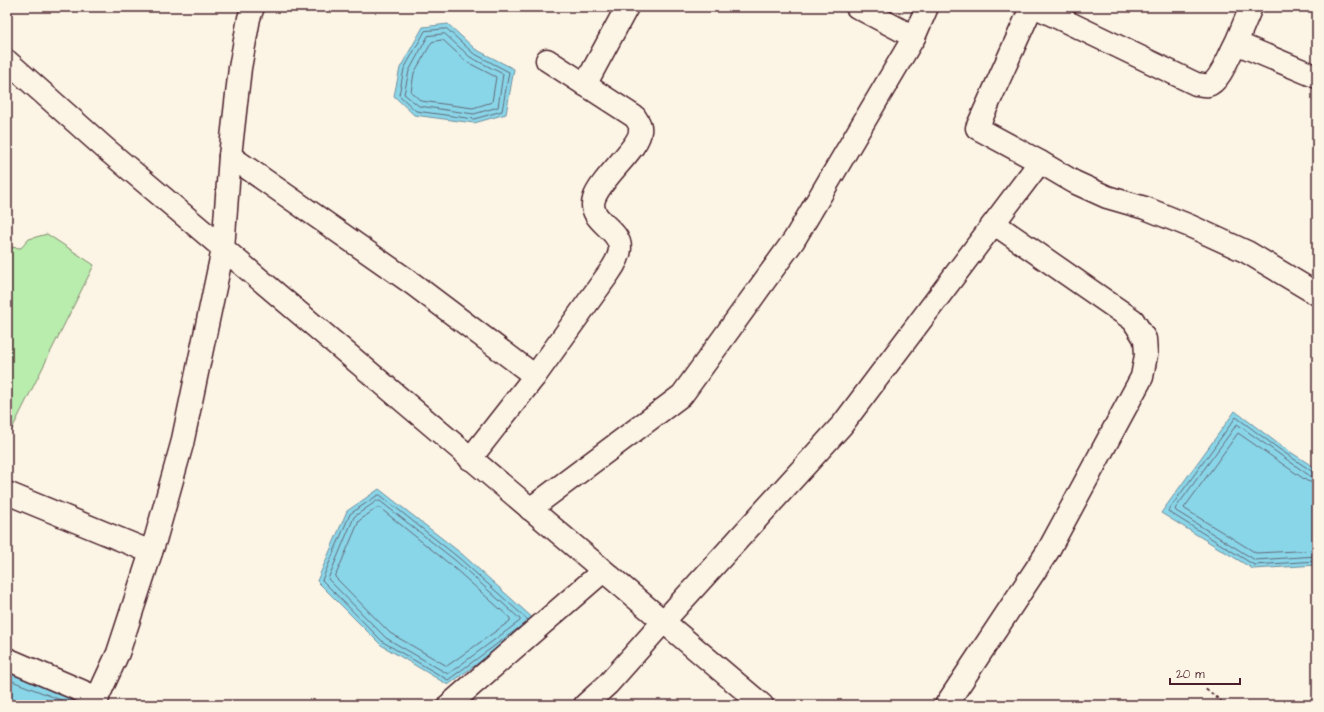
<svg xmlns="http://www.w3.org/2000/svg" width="1324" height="712" viewBox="0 0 1324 712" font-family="'Architects Daughter',sans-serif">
<rect width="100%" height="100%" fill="#fcf5e5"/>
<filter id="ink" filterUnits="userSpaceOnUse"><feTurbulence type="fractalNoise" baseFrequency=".025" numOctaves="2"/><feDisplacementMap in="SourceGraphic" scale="8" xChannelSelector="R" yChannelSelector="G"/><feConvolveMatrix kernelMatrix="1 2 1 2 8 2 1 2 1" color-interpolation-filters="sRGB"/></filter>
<g filter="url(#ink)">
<!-- green -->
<polygon fill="#b9edae" stroke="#82866c" points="47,234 94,265 7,439 7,247 21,248 29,239"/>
<!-- water -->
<g fill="#89d6e9" stroke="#708d9d">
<polygon points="448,24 475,49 514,69 506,114 474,123 414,115 394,96 400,68 423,27"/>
<polygon points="1235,411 1281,446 1317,469 1317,565 1253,569 1161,513"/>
<polygon points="379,489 462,554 536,621 448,685 381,645 317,581 347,511"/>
<polygon points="7,663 87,694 81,705 7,705"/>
</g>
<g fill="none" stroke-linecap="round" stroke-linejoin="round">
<!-- shore -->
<g stroke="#636877" stroke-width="1">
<polygon points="447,29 473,53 509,72 502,111 474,119 416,111 399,95 404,69 425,31"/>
<polygon points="445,34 470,57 503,74 498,107 474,114 419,106 404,94 409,71 428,36"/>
<polygon points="443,40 467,62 496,77 492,102 473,108 421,101 411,92 414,73 432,42"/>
<polyline points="1317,472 1313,472 1279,449 1236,417 1168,511 1169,512 1254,565 1317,561"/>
<polyline points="1317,478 1310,476 1237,424 1175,509 1176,511 1255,560 1317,556"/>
<polyline points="1317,484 1307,481 1238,433 1184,508 1185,509 1256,553 1317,550"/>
<polygon points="377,501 380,501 456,561 520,619 520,621 448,674 386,638 328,579 354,517"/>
<polygon points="377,508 380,508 452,566 510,618 510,621 447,666 390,633 335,577 359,521"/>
<polyline points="520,627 448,680 383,642 322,580 350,514 378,495 380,495 459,558 528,620"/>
<polyline points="7,679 66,702 67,705"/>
</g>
<defs>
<g id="street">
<polyline points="857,7 914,37"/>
<polyline points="1030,7 1027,17 977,128 1040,162"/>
<path d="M 1036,7 L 1196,84 C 1200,84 1204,86 1208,85 C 1220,82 1230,53 1236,43 L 1317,77"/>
<polyline points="1236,43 1251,7"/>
<polyline points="585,85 627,7"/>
<polyline points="230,156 413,284 535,376 470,459"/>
<path d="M 535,376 L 609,273 C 614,266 620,257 620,248 C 620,228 587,221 594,199 C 600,179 640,147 640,131 C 641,125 638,122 635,117 L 547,60"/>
<polyline points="7,493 151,552"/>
<polyline points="530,509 682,395 794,240 914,37 927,7"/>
<polyline points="7,659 98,698"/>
<polyline points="94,705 118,653 156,537 182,444 223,249 230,156 240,68 249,18 253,7"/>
<polyline points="449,705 603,571"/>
<polyline points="585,705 608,684 663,622 842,425 1040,162 1074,182 1107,197 1145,208 1190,226 1247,252 1317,294"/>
<polyline points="946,705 1048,551 1142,377 1146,355 1145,339 1133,320 1002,229 992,226"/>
</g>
<polyline id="secondary" points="7,61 107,150 762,705"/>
</defs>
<!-- street casing -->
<use href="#street" stroke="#4a1f2b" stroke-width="25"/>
<!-- secondary casing -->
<use href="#secondary" stroke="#4a1f2b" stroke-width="25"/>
<!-- path -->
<polyline stroke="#4a1f2b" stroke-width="2.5" stroke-dasharray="3 3" stroke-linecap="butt" points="1206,689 1225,705"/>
<!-- street -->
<use href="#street" stroke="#fcf5e5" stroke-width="22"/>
<!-- secondary -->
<use href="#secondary" stroke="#fcf5e5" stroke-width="22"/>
</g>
</g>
<!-- margin -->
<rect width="1324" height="712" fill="none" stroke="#fcf5e5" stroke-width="24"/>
<rect x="12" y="12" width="1300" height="688" fill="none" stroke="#4a1f2b" stroke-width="1.5" filter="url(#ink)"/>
<!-- scale -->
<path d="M1170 678v6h70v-6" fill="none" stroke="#4a1f2b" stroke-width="2"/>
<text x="1176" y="678" font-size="12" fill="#4a1f2b" stroke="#fcf5e5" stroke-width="3" paint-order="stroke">20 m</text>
</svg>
